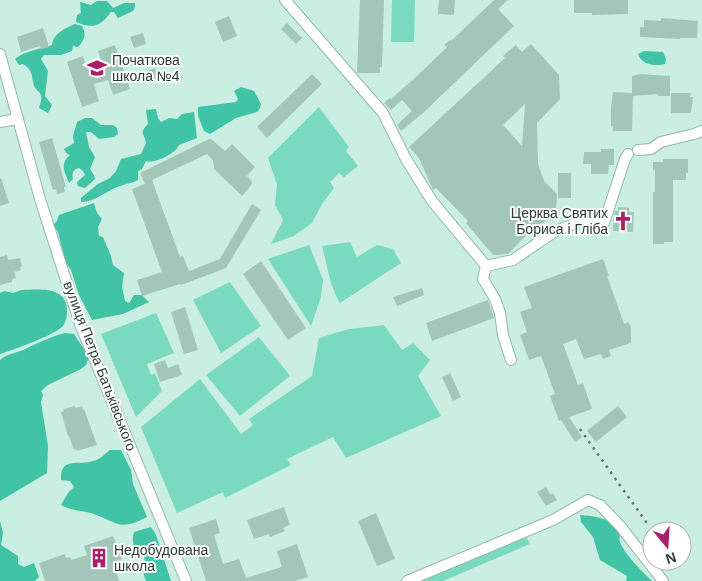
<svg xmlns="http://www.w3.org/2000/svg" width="702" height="581" viewBox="0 0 702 581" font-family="Helvetica,sans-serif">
<rect width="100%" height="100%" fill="#cbeee3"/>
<!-- green -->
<g fill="#7adac0">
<polygon points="392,0 415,0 414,42 391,42"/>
<polygon points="319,107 349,147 346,151 358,166 344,177 339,173 330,182 334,188 322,204 312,223 294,236 271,244 283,220 275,205 277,184 268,158"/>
<path d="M 350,242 L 357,257 L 377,245 L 393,249 L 401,263 L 340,303 C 330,287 327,265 322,246 Z"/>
<polygon points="309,245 323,280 321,297 311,326 268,259"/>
<polygon points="230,282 261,326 221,353 193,300"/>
<polygon points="156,313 174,353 147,364 151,375 155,373 162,391 136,417 101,334"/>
<polygon points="384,325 402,350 413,343 430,360 418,376 441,416 346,458 333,437 287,459 291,465 225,498 223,492 177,513 141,427 200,379 241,434 253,425 249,419 312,376 319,338 349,329"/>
<polygon points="259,337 290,376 240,416 206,375"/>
<polygon points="526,536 530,544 443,581 421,581"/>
</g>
<!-- forest -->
<g fill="#40c4a5">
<path d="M 97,1 L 107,1 L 113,8 L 124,3 L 135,3 L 135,7 L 133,11 L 118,18 L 114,12 L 111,12 C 100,27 93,29 76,22 L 77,15 L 81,13 L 80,2 L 91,5 Z"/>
<path d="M 75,24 L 82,26 C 87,34 84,41 78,47 L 73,46 L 72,51 L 61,55 L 44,55 L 41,59 L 48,71 L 45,96 L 52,105 L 48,113 L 39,108 C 40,104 42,100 41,96 C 39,90 39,93 36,89 C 30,81 36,72 23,64 L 19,65 L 15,59 C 26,50 39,50 52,45 C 53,34 65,28 75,24 Z"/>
<path d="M 644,51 L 663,52 L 666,59 L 665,64 C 655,67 641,64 638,54 Z"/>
<polygon points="241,87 254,91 261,104 260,108 257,112 236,118 210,134 204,131 198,116 198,107 236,102 238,99 234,91"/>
<path d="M 156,109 L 158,118 L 161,122 L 169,118 L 177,119 L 182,114 L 194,112 L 197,138 L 179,145 C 175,154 155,164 146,161 L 142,169 L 138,171 L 138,180 C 133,183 128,183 123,185 C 108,189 96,202 81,202 L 81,198 L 98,184 L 110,178 L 116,171 L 121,159 L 141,154 L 146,143 C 145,133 138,134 148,124 L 146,110 Z"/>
<path d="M 85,118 L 92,118 L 101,125 L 113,125 L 117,128 L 118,134 L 114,137 L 99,139 L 91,132 L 86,132 L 89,147 L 95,157 L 90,169 L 94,175 L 95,179 L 85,188 L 78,186 L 77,183 L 78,181 L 85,175 L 83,171 L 79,168 C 72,170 72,173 73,179 L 69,183 C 65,172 59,164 70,155 L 66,153 L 64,149 L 74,143 L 73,136 L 77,122 Z"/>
<polygon points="94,203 97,213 102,219 98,227 99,236 103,237 111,256 113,265 124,273 122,287 125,301 129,303 134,295 142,295 149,302 123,314 92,320 79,295 71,270 66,263 58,232 53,225 57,221 59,215"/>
<path d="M 21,290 C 38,290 67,285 67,311 C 67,315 66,322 63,326 C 55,335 13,350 0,354 L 0,293 L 4,291 L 13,293 Z"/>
<path d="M 65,333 L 74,334 L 89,357 L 86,365 L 81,369 L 48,385 L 41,391 L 43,395 L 41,402 L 48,446 L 47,473 L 0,501 L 0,360 C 7,354 15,353 23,350 C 37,343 50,337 65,333 Z"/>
<path d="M 110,450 L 121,450 L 131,470 L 133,484 L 147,517 C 118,532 118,522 91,513 C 79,510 72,511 61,505 L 68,493 L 74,487 L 70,481 L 61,480 C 60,456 78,466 93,461 C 99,460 105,454 110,450 Z"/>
<path d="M 580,515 C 595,516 615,518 619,534 C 620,536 619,540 620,542 C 625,555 642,571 652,581 L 626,581 L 627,576 L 600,560 L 593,537 L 581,522 Z"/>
<polygon points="0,521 3,533 1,545 18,556 18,564 24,567 34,563 39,577 35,581 0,581"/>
<path d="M 151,527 L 156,535 L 171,581 L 146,581 C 141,570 147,565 144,557 C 134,554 131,541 134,532 Z"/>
</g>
<!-- building -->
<g fill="#a3c5ba" fill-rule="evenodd">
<polygon points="360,0 384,0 382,67 380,67 380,73 357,73"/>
<polygon points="439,0 455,0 454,15 438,14"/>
<polygon points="494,0 508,0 498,9 514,26 423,113 401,131 397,125 412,111 402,100 391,110 384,103 390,98 391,99 417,76 447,47 444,45 450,40 451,41"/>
<polygon points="574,0 628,0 628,14 592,15 592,13 574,13"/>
<polygon points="229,16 237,36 223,42 215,22"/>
<polygon points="661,18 698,21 697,38 680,38 680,39 640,37 640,27 644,27 644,20 661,21"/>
<polygon points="287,23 302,38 296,44 281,29"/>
<polygon points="43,28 49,47 42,49 40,46 21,52 17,37"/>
<polygon points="143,33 146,44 134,48 130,37"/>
<path d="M 531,44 L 559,75 L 560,99 L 537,123 L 538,164 L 544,181 L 557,194 L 556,210 L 542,224 L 541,223 L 532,231 L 531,230 L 508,254 L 493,255 L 466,223 L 468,221 L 436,188 L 433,190 L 419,158 L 409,147 L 505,58 L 503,56 L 516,45 L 522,52 ZM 525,104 L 522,146 L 503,125 Z"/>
<polygon points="115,45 130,89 113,95 108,80 94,84 99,101 82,107 67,62 83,56 87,69 102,64 98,51"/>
<polygon points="155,68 159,78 147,82 143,72"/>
<polygon points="312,74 322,84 267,138 257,127"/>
<polygon points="639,74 670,76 670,96 658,96 658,94 633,96 632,131 613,131 613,126 611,126 611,107 613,92 632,93 632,76"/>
<polygon points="671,93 691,93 690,97 693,97 691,113 671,113"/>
<polygon points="52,138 66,187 64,187 65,192 57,194 56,189 53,190 39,142"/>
<polygon points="209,139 211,139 225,151 232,144 255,167 247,176 252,182 252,184 242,196 214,169 213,160 207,154 152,180 180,257 183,256 189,271 220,259 252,204 261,210 226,268 181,285 180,284 142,296 137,280 162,272 132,189 145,184 140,173"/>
<polygon points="601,149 614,149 614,165 609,165 608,174 591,174 591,164 583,164 584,152 601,152"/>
<polygon points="663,159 688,159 688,173 686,173 686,180 673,180 673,242 664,242 664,244 653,244 653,192 655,192 655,170 653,170 653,162 663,162"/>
<rect x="558" y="173" width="13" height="25"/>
<polygon points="1,178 9,203 0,206 0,179"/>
<polygon points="618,207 629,208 629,212 634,212 633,232 613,231 614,215 615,211 618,211"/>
<polygon points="7,255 8,260 20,258 22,267 20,267 21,270 14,272 16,278 12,279 12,282 0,285 0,257"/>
<polygon points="603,259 609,276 607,276 624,324 628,322 631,327 631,343 609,350 611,356 603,359 601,354 584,359 576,339 563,344 578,385 583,383 592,409 569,417 582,437 575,442 561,420 559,421 550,396 555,394 541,356 529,360 520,335 527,332 520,312 532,308 524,287"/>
<polygon points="261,261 306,328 288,340 243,274"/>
<polygon points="422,288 424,295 397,306 393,297"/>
<polygon points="488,300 494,318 432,341 426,323"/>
<polygon points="185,307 198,350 184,354 171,312"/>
<polygon points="165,360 168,368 178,364 182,375 160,382 154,364"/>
<polygon points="450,373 461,397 453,401 442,377"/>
<polygon points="75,406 76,408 82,406 83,410 84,409 97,445 77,451 76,449 74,450 69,436 68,436 61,412 64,411 63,409"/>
<polygon points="618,406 627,417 596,442 587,431"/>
<polygon points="546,487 551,495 553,493 557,500 546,506 537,492"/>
<polygon points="284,507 290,525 283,528 285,531 270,537 269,534 254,539 247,520"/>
<polygon points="376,513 395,559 377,566 358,521"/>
<polygon points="216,519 220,533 214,535 223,564 239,559 246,578 282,567 277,551 297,544 308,577 295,581 206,581 189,528"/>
<polygon points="113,536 122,559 113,562 119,581 45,581 39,563 65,554 66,558 70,557 71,560 87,555 84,546"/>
</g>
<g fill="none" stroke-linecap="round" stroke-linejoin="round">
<defs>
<g id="minor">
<polyline points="285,0 383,113 406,159 432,201 486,266 513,260 554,232 580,221 604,223 625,159 628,154"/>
<polyline points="0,54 40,199 80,324 186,581"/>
<polyline points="0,122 18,119"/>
<polyline points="638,150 651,149 661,142 694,134 702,131"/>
<polyline points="486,266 483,279 495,299 500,313 503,335 511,360"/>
<polyline points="407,581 553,520 588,500 600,505 621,527 663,581"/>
</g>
</defs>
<!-- minor casing -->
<use href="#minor" stroke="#94b6ab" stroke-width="12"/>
<!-- minor -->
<use href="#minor" stroke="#fff" stroke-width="10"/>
<!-- rail -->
<polyline stroke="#627770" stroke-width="2.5" stroke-dasharray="2.5 5" stroke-linecap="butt" points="580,429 649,526"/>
</g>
<!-- icons -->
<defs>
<symbol id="school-bare" viewBox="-9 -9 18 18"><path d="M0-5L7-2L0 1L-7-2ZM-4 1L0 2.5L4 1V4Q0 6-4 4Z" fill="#a82068" stroke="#fff" stroke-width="2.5" paint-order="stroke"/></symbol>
<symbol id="church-bare" viewBox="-9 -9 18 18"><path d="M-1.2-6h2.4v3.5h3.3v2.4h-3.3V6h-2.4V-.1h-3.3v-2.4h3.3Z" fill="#a82068" stroke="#fff" stroke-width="2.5" paint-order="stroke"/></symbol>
<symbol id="building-bare" viewBox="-9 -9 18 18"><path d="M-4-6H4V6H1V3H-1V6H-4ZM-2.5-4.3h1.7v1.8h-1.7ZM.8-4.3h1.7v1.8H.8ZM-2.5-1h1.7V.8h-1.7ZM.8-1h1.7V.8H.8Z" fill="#a82068" stroke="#fff" stroke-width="2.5" paint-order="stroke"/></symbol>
</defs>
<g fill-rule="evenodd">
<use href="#school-bare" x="83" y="54" width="28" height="28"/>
<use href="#church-bare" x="609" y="207" width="28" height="28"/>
<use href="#building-bare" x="85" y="544" width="28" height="28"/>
</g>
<g text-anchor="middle" stroke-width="4" stroke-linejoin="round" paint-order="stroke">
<!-- poi labels -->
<g font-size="14" fill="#2d3b36" stroke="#fff" text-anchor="start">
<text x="112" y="65">Початкова<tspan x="112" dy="16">школа №4</tspan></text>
<text x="608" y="218" text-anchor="end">Церква Святих<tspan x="608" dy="16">Бориса і Гліба</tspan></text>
<text x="114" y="555">Недобудована<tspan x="114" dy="16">школа</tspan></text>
</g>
<!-- street labels -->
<g font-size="14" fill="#2d3b36" stroke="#fff">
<text transform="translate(100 366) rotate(69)" y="5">вулиця Петра Батьківського</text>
</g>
</g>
<!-- north arrow -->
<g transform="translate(667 546) rotate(162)"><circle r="24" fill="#ffffff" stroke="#abb1af"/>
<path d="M0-4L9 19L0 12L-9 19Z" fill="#a82068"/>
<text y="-8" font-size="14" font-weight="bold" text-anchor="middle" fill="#2d3b36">N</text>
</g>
</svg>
